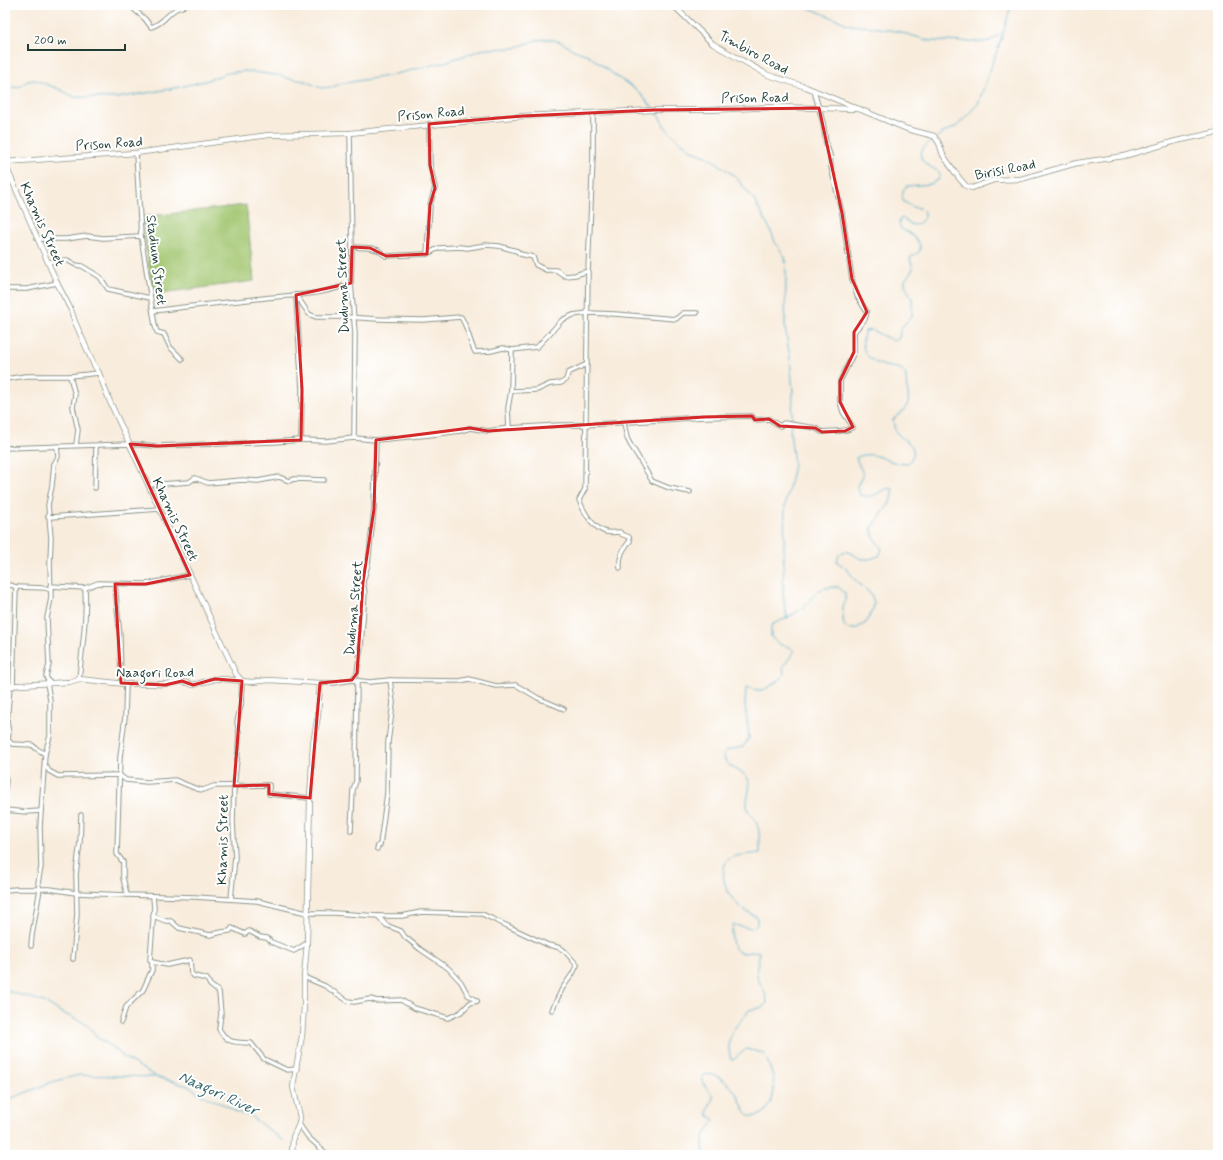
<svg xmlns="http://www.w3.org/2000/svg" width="1223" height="1160" viewBox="0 0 1223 1160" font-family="Mynerve,sans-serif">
<rect width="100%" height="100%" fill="#fff"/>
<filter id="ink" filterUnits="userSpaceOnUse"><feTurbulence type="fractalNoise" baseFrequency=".025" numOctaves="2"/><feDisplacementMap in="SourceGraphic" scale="8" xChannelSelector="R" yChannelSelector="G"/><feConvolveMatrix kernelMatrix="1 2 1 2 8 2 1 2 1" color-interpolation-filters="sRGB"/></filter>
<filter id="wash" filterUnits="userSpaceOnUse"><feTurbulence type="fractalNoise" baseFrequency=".012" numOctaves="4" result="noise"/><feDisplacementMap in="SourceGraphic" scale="16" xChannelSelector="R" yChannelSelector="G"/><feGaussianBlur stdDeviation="0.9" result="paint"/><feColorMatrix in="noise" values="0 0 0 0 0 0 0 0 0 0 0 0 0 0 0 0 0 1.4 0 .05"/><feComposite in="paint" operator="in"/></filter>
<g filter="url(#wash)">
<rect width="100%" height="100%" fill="#f8ecdc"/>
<!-- green -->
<polygon fill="#a2c670" stroke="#608252" points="246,205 254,281 153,294 142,217"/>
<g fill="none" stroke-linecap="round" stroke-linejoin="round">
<!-- stream -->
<g stroke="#4cabcb" stroke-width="1">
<polyline points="802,5 850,25 873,27 900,32 930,41 982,42 990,41 1001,34"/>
<polyline points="5,88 19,87 28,81 35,80 59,89 74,97 117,98 170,89 205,81 227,73 245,71 283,76 286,78 305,81 321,88 333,87 339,84 387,76 445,62 484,49 514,48 537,40 549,39 561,42 574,50 588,55 620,79 636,89 653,108"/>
<polyline points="656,112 666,128 678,140 691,150 706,156 716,162 736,177 754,200 768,225 776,244 785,257 786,273 785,327 790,358 793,392 792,416 790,431 794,465 785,506 783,594 787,618"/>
<polyline points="937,137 943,133 957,126 978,104 1003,34 1011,5"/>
<polyline points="5,990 47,1003 60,1012 85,1023 92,1030 97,1037 118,1051 123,1057 155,1076"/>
<polyline points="5,1101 52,1082 79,1075 156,1077 188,1086 202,1095 229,1107 236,1112 250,1116 284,1141"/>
<polyline points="295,1152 298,1155"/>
<path d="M 705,1155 C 699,1142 707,1129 715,1120 L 708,1115 C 707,1107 713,1102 713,1095 C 707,1089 701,1083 703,1075 C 718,1072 732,1085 739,1098 C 742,1104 744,1113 751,1116 C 758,1117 763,1115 767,1109 C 780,1091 773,1070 763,1053 L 746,1049 L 733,1060 L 731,1060 C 725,1039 732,1029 746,1015 C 748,1012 747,1011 750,1010 C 758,1007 761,1010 767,1003 C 767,992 759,985 757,975 C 755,967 760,961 759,952 C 753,950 749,953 743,953 C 730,952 731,934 733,925 L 752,928 L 757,925 L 757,917 C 738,909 720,890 724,868 C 725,864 726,860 731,858 C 738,854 750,855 758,853 L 760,853 C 760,844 760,830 756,822 C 753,816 748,813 747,806 C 746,798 752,788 748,779 C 743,768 723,770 724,753 L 728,750 L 743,747 L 749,738 L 745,704 L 746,687 C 750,688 757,691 762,690 C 766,690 782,678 784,675 L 783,666 L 793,654 L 794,651 L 790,647 L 784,646 L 779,644 L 771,637 L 771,626 L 773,624 C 784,619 790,617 800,610 C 817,597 811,587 838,587 L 845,593 L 845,602 L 843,607 L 843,619 L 844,625 L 848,629 L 855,629 L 866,623 L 873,609 L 874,602 L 870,593 L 856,581 L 847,569 L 837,562 C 838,557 838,556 841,553 C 849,548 855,558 863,559 C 869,560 873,558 879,556 L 882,549 C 877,542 872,537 872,528 L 890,503 L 893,489 C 879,486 878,501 860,495 L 857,486 L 863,474 L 856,458 C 874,447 894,468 907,463 C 909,463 910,461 911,459 C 920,445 901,440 896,432 C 894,429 894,424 893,420 C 897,415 903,412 906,407 C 910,401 908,395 907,389 C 906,384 907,374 903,371 C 898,366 890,368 885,366 C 868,361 858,350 865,331 L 871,330 L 894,341 L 899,338 L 901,328 L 912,316 L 912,298 L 905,285 L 905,280 L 913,269 L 910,258 L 920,251 C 922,240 909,233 900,228 L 899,220 L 902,218 C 911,224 915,230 924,218 L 924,212 L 920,208 L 912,207 L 903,201 C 902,195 902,189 907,186 L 931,184 L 939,179 L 940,173 C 936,169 931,168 926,164 C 914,155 926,144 935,139"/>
</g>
</g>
</g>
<g filter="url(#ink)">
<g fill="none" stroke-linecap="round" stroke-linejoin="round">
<defs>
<g id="minor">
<path d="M 129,5 L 145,19 L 151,27 C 163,24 166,15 176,9 C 179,7 182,8 185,5"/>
<path d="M 593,113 L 593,157 L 588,271 L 585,489 L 579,500 C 584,512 593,528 606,532 C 610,533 615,532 620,532 L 621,534 L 629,537 L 630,541 C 622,550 619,557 620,568"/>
<polyline points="350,133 352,247 351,283 355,333 354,438"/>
<polyline points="136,153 141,236 155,326 157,332 164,334 170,347 182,359"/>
<polyline points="38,239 66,239 87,236 103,238 141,236"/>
<polyline points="352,247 370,248 378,250 386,256 427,254 439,248 460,247 467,248 486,245 499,246 517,251 520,254 533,257 536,265 546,270 556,270 565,276 575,275 588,271"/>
<polyline points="427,254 430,205 435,188 430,165 429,124"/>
<polyline points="48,262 67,260 76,265 82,266 100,277 108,289 150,298"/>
<polyline points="5,289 27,289 57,283"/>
<path d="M 296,295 L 309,314 L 316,317 L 346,317 L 378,319 L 423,320 L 461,317 C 468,328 469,340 475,352 L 491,351 L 503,348 L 512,350"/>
<polyline points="296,297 302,389 301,440"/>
<path d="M 153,311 C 190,306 227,302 265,298 C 293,295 325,295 351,283"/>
<polyline points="70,376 75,395 73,407 78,430 76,445"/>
<polyline points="5,379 26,376 70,376 99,373"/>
<polyline points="511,391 537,390 550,384 561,383 566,380 568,373 587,364"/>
<polyline points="624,423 627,438 630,444 637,455 652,481 669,488 690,492"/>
<polyline points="509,428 508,408 511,391 512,350 537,347 562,320 573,315 588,313 615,314 676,319 683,313 697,313"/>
<path d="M 5,448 L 130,444 L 157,446 L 274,442 L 301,440 L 326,441 L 354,438 L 376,440 L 429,435 L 460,431 L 470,428 L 488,431 L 509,428 L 560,425 L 585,425 L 704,417 L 752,416 L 755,420 L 769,419 L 780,426 L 784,423 L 815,428 L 822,432 C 833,430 844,433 853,427 L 843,412 L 840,402 L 840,381 L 854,352 L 854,332 L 865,319 L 867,312 L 857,296 L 852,279 L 842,213 L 831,167 L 830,155 L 826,143 L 823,123 L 814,91"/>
<polyline points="148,485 189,482 195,478 208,483 242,480 258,481 279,477 289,481 294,479 324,480"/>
<polyline points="95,488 96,446"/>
<polyline points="48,516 50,517 159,509"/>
<polyline points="115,584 120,638 121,683"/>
<polyline points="5,586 11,585 16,587 13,687"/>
<polyline points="50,586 85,588 98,583 146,584 190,575"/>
<polyline points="16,587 45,588 51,590"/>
<path d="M 79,679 C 82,649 87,619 85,588"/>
<polyline points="352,680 357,673 361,645 365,593 363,582 368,564 374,509 376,440"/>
<polyline points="49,683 46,676 49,665 47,618 51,598 50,562 51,538 48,505 52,486 54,464 58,457 57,446"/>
<polyline points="320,683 334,683 352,680 370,682 390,680 460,681 469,679 496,686 516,685 538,698 564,709"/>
<path d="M 126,684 L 125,717 L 120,757 L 117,854 L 123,862 L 123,878 L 127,895 L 195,897 L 257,901 L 307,913 L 334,913 L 378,916 L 402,916 L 421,912 L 482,914 L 548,945 C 566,948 565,952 577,965 L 573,973 L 562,989 L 552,1010"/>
<polyline points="8,740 12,744 32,745 37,749 45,754"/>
<polyline points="5,747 6,747 9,733 7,722 10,687"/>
<polyline points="45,765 49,771 58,776 119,775 126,780 147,782 175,780 197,789 203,790 214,786 269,785 269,794 310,798"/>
<path d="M 5,767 C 9,760 6,754 6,747"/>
<polyline points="5,775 6,781 5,789"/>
<polyline points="5,810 26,812 41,811"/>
<polyline points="351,831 353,790 356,781 357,680"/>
<polyline points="377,849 378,846 380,845 387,793 388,742 393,703 390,680"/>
<polyline points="5,890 17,889 50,889 76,893 127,895"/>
<polyline points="231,899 235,857 233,822 234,786 238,751 239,733 237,722 241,705 242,681"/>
<polyline points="153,916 166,921 171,921 179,928 210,935 222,932 230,931 232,928 245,934 249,931 260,937 267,938 271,942 294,951 307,943"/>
<polyline points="378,916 386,925 401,931 405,937 420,949 448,968 461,982 468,995 477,1001"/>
<polyline points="31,946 32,935 40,889 38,883 41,867 40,827 45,754 50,736 50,700 47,683"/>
<polyline points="73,959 77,914 76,874 80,842 81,815"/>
<path d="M 152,962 L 167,965 L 190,960 L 191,973 L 194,976 L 207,979 L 210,985 L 219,992 L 221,1014 L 219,1029 C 228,1044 234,1042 251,1043 L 264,1059 L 287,1070 L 297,1069"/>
<polyline points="304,977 325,986 348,1001 354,1002 370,999 377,1001 401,1000 414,1008 448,1018 461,1012 470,1003 477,1001"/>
<polyline points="121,1022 126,1007 143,990 152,970 152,962 150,960 154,908 153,896"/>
<polyline points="299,1124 308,1137 328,1155"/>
</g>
<g id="tertiary">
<polyline points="673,5 713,44 768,75 806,87 907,129 934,136 939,143 943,155 959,178 966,186 972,188 994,180 1021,179 1077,163 1124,156 1176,141 1218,132"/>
<polyline points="5,162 136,153 269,135 350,133 523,116 654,110 709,110 773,107 860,109"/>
<polyline points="5,164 57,283 71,310 75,322 94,365 99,373 110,402 236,674 242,681"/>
<path d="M 5,686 L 69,682 L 79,679 L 126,684 L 157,684 C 170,686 181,678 193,685 L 215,679 L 224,679 L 251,682 L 269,680 L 320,683 L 318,716 L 313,743 L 310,798 L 307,943 L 304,977 L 304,1006 L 302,1036 L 295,1074 L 293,1087 L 300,1117 L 299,1124 L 293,1137 L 292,1155"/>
</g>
</defs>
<!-- minor casing -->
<use href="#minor" stroke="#8c9488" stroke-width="5.5"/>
<!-- tertiary casing -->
<use href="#tertiary" stroke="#8c9488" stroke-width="6"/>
<!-- minor -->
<use href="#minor" stroke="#fff" stroke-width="3.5"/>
<!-- tertiary -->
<use href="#tertiary" stroke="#fff" stroke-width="4.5"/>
</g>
</g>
<!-- marked area -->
<path fill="none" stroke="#d62828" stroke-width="3" stroke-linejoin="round" d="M 819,108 L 842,213 L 852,279 L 867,312 L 854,332 L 854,352 L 840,381 L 840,402 L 853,427 L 845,431 L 822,432 L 815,428 L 780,426 L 769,419 L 755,420 L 752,416 L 704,417 L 488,431 L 470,428 L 376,440 L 374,509 L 363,582 L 357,673 L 352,680 L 320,683 L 310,798 L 269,794 L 269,785 L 234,786 L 242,681 L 215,679 L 193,685 L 182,681 L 165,685 L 121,683 L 115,584 L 146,584 L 190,575 L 130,444 L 157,446 L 301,440 L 302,389 L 296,295 L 351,283 L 352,247 L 370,248 L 386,256 L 427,254 L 430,205 L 435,188 L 430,165 L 429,124 L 523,116 L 654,110 Z"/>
<g text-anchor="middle" stroke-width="4" stroke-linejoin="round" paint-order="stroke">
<!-- street labels -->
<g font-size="14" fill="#1f3d34" stroke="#fff">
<text transform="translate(754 52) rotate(28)" y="5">Timbiro Road</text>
<text transform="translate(755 97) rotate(-1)" y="5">Prison Road</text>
<text transform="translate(431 113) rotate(-5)" y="5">Prison Road</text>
<text transform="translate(109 143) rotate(-4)" y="5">Prison Road</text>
<text transform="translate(1005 169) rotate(-11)" y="5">Birisi Road</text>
<text transform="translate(43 224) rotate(66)" y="5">Khamis Street</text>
<text transform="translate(157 260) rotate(83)" y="5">Stadium Street</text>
<text transform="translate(342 286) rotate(-92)" y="5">Duduma Street</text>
<text transform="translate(176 519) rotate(65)" y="5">Khamis Street</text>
<text transform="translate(353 608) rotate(-85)" y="5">Duduma Street</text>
<text x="155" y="677">Naagori Road</text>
<text transform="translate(222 840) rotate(-89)" y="5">Khamis Street</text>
</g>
<!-- water labels -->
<g font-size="15" font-style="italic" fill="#2f6469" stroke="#fff">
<text transform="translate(219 1093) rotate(25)" y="5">Naagori River</text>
</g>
</g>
<!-- margin -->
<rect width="1223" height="1160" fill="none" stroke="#fff" stroke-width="20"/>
<!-- scale -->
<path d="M28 44v6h97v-6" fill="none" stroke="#1f3d34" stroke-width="2"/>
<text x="34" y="44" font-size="12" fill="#1f3d34" stroke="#ffffff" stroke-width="3" paint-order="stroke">200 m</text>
</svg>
